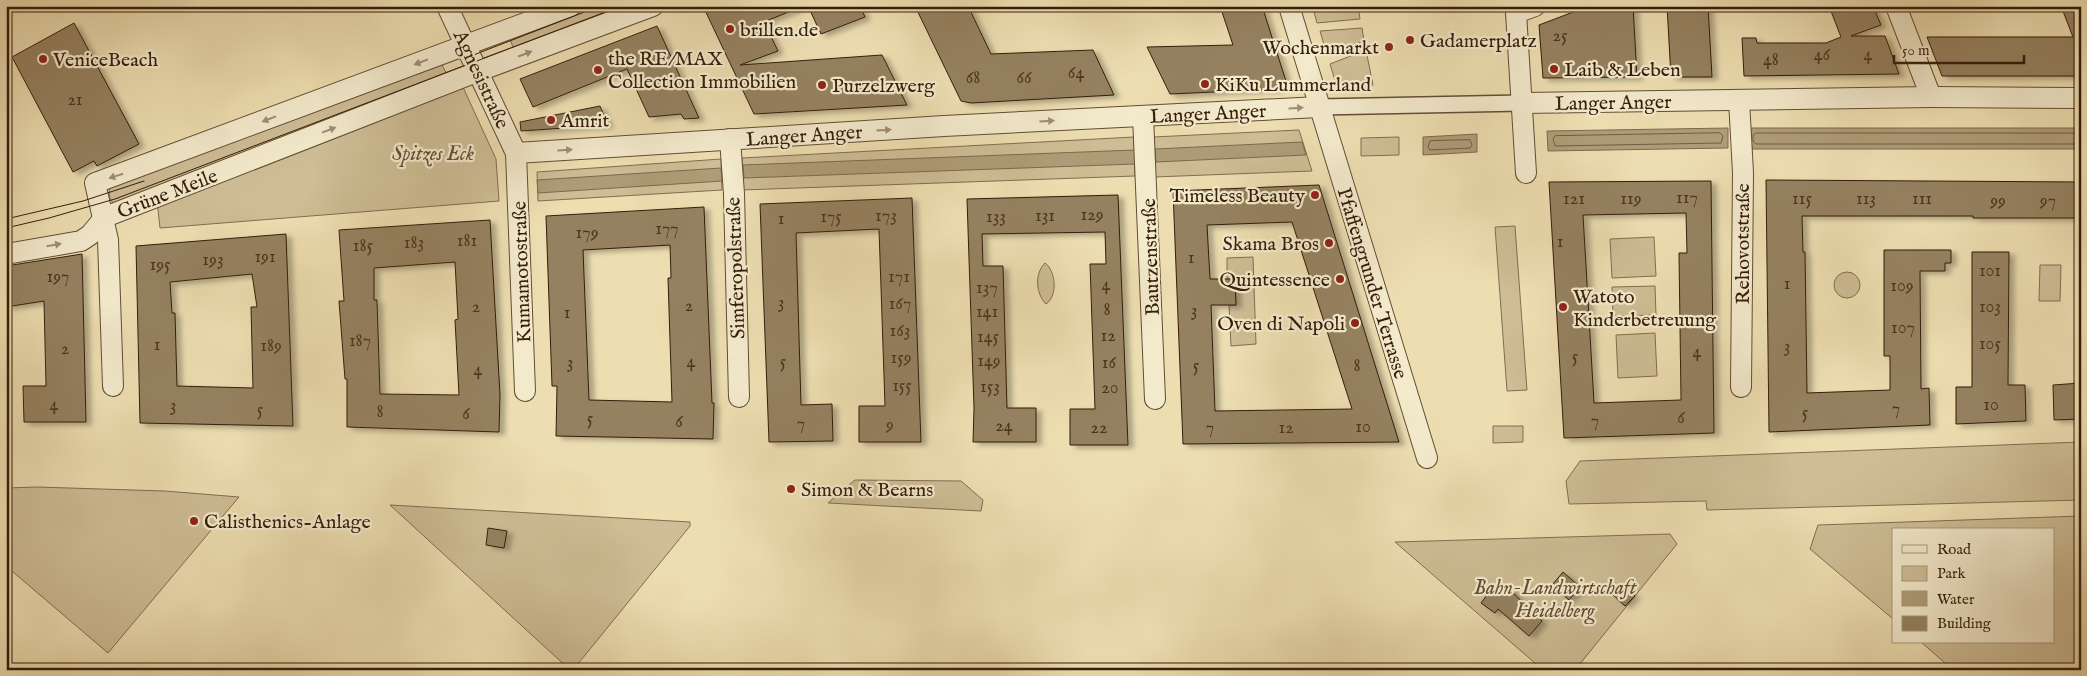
<svg xmlns="http://www.w3.org/2000/svg" width="2087" height="676" viewBox="0 0 2087 676" font-family="'IM FELL English',serif">
<defs>
<filter id="shadow"><feDropShadow dx="5.5" dy="3" stdDeviation="2.5" flood-color="#0004"/></filter>
</defs>
<rect width="100%" height="100%" fill="#eddeb1"/>
<filter id="stains"><feTurbulence type="fractalNoise" baseFrequency=".004" numOctaves="4"/><feColorMatrix values="0 0 0 0 .2 0 0 0 0 .09 0 0 0 0 .02 0 0 0 .5 -.17"/></filter>
<radialGradient id="worn" r=".72"><stop offset=".6" stop-color="#630" stop-opacity="0"/><stop offset="1" stop-color="#630" stop-opacity=".3"/></radialGradient>
<!-- green -->
<g fill="#cebd95" stroke="#826d50">
<polygon points="588,6 633,6 515,52 509,37"/>
<polygon points="1320,6 1358,6 1360,19 1317,23 1313,8"/>
<polygon points="1362,28 1364,41 1327,55 1320,31"/>
<polygon points="1366,50 1373,85 1337,87 1330,64"/>
<path d="M 440,61 L 450,80 L 114,204 C 109,198 107,192 112,185 Z"/>
<polygon points="462,85 496,159 499,201 160,228 157,201"/>
<polygon points="1299,130 1312,171 1154,177 1153,137"/>
<polygon points="1134,137 1135,176 742,190 742,158"/>
<polygon points="1399,137 1399,155 1361,156 1361,138"/>
<polygon points="721,159 722,190 538,201 537,172"/>
<polygon points="1515,226 1527,390 1507,391 1495,227"/>
<polygon points="1654,237 1656,276 1612,278 1610,239"/>
<polygon points="1253,257 1256,344 1231,346 1229,305 1236,305 1235,279 1227,279 1227,258"/>
<path d="M 1045,263 C 1056,271 1058,296 1046,304 C 1036,294 1034,274 1045,263 Z"/>
<polygon points="2040,265 2061,265 2060,301 2039,301"/>
<circle cx="1847" cy="285" r="13"/>
<polygon points="1655,286 1656,315 1613,316 1612,287"/>
<polygon points="1655,333 1657,376 1618,378 1616,335"/>
<polygon points="1493,426 1523,426 1523,442 1493,443"/>
<polygon points="2081,442 2081,500 1707,510 1706,501 1569,504 1566,481 1580,461"/>
<polygon points="855,480 961,481 983,500 981,511 828,503"/>
<polygon points="37,487 165,491 239,497 108,653 6,566 6,488"/>
<polygon points="390,505 690,522 690,526 573,670 570,670"/>
<polygon points="2081,516 2081,670 1953,670 1921,642 2053,642 2053,530 1893,530 1893,619 1810,549 1818,525"/>
<polygon points="1670,534 1677,544 1575,670 1543,670 1395,542"/>
</g>
<!-- water -->
<g fill="#ae9c78" stroke="#7e694c">
<polygon points="1728,128 1728,148 1548,151 1547,131"/>
<rect x="1748" y="128" width="333" height="21"/>
<polygon points="1477,134 1477,152 1423,155 1423,137"/>
<polygon points="1302,142 1306,155 1156,162 1155,149"/>
<polygon points="1135,150 1135,164 744,178 743,165"/>
<polygon points="721,168 722,181 538,193 537,180"/>
</g>
<g fill="none" stroke-linecap="round" stroke-linejoin="round">
<!-- shore -->
<g stroke="#725c41" stroke-width="1">
<polygon points="1720,133 1723,136 1721,143 1555,146 1553,139 1555,136"/>
<polyline points="2081,133 1756,133 1753,135 1753,141 1756,144 2081,144"/>
<polygon points="1470,140 1472,145 1470,148 1430,150 1428,147 1430,141"/>
</g>
</g>
<!-- building -->
<g fill="#958161" stroke="#351d0a" fill-rule="evenodd" filter="url(#shadow)">
<polygon points="703,6 803,6 764,22 778,51 740,65 882,55 907,105 754,114"/>
<polygon points="808,6 860,6 865,17 821,34"/>
<polygon points="915,6 968,6 991,54 1093,50 1114,95 971,103 961,101"/>
<polygon points="1220,6 1262,6 1285,78 1286,81 1279,89 1170,94 1147,47 1233,45"/>
<polygon points="1589,6 1633,6 1637,77 1543,78 1539,25"/>
<polygon points="1667,6 1708,6 1712,77 1671,77"/>
<polygon points="1829,6 1873,6 1881,25 1851,36 1885,36 1899,74 1744,76 1742,38 1756,38 1757,43 1826,43 1841,37"/>
<polygon points="2061,6 2081,6 2081,76 1942,76 1927,37 2073,37"/>
<polygon points="74,23 139,144 97,166 94,161 73,172 12,57"/>
<polygon points="657,26 699,118 684,119 681,114 649,117 627,69 533,107 520,79"/>
<polygon points="600,106 608,125 521,131 520,122"/>
<polygon points="1766,180 2081,182 2081,218 1973,218 1973,216 1802,216 1803,252 1805,252 1807,393 1890,390 1890,356 1884,356 1884,250 1951,250 1951,263 1945,263 1945,271 1920,271 1921,389 1929,388 1930,425 1769,432"/>
<path d="M 1711,181 L 1714,433 L 1564,438 L 1549,182 ZM 1686,213 L 1687,253 L 1679,253 L 1681,400 L 1594,403 L 1583,215 Z"/>
<path d="M 1319,185 L 1399,442 L 1183,444 L 1173,191 ZM 1292,222 L 1352,409 L 1215,411 L 1211,305 L 1236,305 L 1235,279 L 1210,279 L 1207,225 Z"/>
<polygon points="1118,195 1128,445 1070,445 1070,409 1095,409 1090,264 1106,264 1105,232 982,234 983,266 1003,266 1007,408 1036,408 1036,442 973,442 974,408 967,199"/>
<polygon points="912,198 921,442 859,442 859,406 885,406 879,229 796,233 801,405 832,404 833,441 769,442 760,204"/>
<path d="M 704,207 L 712,403 L 714,403 L 713,439 L 556,436 L 557,386 L 552,386 L 546,216 ZM 670,245 L 671,278 L 668,278 L 672,402 L 589,400 L 583,250 Z"/>
<path d="M 490,220 L 500,395 L 499,432 L 347,427 L 347,379 L 345,379 L 339,301 L 344,301 L 339,230 ZM 455,262 L 458,319 L 455,320 L 459,395 L 380,394 L 377,300 L 374,300 L 374,268 Z"/>
<path d="M 286,234 L 293,426 L 140,423 L 136,246 ZM 252,274 L 257,307 L 251,307 L 253,388 L 177,386 L 175,313 L 172,313 L 170,282 Z"/>
<polygon points="1972,252 2009,252 2008,385 2025,385 2026,421 1956,424 1956,387 1972,387"/>
<polygon points="82,254 86,422 24,422 23,386 46,386 44,301 6,307 6,266"/>
<polygon points="2081,383 2081,419 2054,420 2053,385"/>
<polygon points="488,528 507,531 504,548 486,545"/>
<polygon points="1563,572 1580,587 1569,600 1552,585"/>
<polygon points="1505,585 1542,621 1529,636 1498,609 1495,613 1481,603 1491,590 1497,595"/>
<polygon points="1623,585 1635,596 1625,606 1613,595"/>
</g>
<g fill="none" stroke-linecap="round" stroke-linejoin="round">
<defs>
<polyline id="pedestrian" points="1319,107 1522,103"/>
<g id="minor">
<polyline points="447,6 516,153 525,391"/>
<polyline points="1289,6 1427,458"/>
<polyline points="1896,6 1931,97"/>
<polyline points="1739,100 1743,173 1741,387"/>
<polyline points="1522,103 1931,97 2081,98"/>
<polyline points="1143,116 1155,399"/>
<polyline points="730,139 734,194 739,397"/>
<polyline points="516,153 944,126 1319,107"/>
<polyline points="1526,173 1516,13 1535,6"/>
<polyline points="6,254 81,241 90,235 105,217 479,71 653,6"/>
<polyline points="113,386 108,240 95,183 571,6"/>
</g>
</defs>
<!-- pedestrian casing -->
<use href="#pedestrian" stroke="#634d34" stroke-width="18"/>
<!-- minor casing -->
<use href="#minor" stroke="#634d34" stroke-width="22"/>
<!-- pedestrian -->
<use href="#pedestrian" stroke="#f3eacc" stroke-width="15"/>
<!-- minor -->
<use href="#minor" stroke="#f3eacc" stroke-width="20"/>
<!-- tram -->
<g stroke="#351d0a" stroke-width="1">
<polyline points="471,56 600,6"/>
<polyline points="6,219 83,201 144,181"/>
<polyline points="6,228 49,218 115,199 621,6"/>
</g>
</g>
<!-- one-way arrows -->
<defs><path id="oneway-solid" d="M-6-.8H1V-3.2L6.5 0L1 3.2V.8H-6Z" transform="scale(1.25)"/></defs>
<g fill="#9e8e75">
<use href="#oneway-solid" transform="translate(525 54) rotate(-21)"/>
<use href="#oneway-solid" transform="translate(421 62) rotate(159)"/>
<use href="#oneway-solid" transform="translate(1296 108) rotate(-3)"/>
<use href="#oneway-solid" transform="translate(269 119) rotate(159)"/>
<use href="#oneway-solid" transform="translate(1047 121) rotate(-3)"/>
<use href="#oneway-solid" transform="translate(329 130) rotate(-21)"/>
<use href="#oneway-solid" transform="translate(884 130) rotate(-4)"/>
<use href="#oneway-solid" transform="translate(565 150) rotate(-4)"/>
<use href="#oneway-solid" transform="translate(116 176) rotate(162)"/>
<use href="#oneway-solid" transform="translate(54 245) rotate(-10)"/>
</g>
<!-- markers -->
<g fill="#8f2418" stroke="#f3eacc" stroke-width="2">
<circle cx="730" cy="29" r="5"/>
<circle cx="1410" cy="40" r="5"/>
<circle cx="1389" cy="47" r="5"/>
<circle cx="43" cy="59" r="5"/>
<circle cx="1554" cy="69" r="5"/>
<circle cx="598" cy="70" r="5"/>
<circle cx="1205" cy="84" r="5"/>
<circle cx="822" cy="85" r="5"/>
<circle cx="551" cy="120" r="5"/>
<circle cx="1315" cy="195" r="5"/>
<circle cx="1329" cy="243" r="5"/>
<circle cx="1340" cy="279" r="5"/>
<circle cx="1563" cy="307" r="5"/>
<circle cx="1355" cy="323" r="5"/>
<circle cx="791" cy="489" r="5"/>
<circle cx="194" cy="521" r="5"/>
</g>
<g text-anchor="middle" stroke-width="4.5" stroke-linejoin="round" paint-order="stroke">
<!-- number labels -->
<g font-size="18" fill="#4d3620">
<text x="1560" y="41">25</text>
<text x="1822" y="60">46</text>
<text x="1868" y="60">4</text>
<text x="1771" y="65">48</text>
<text x="1076" y="78">64</text>
<text x="973" y="83">68</text>
<text x="1024" y="83">66</text>
<text x="75" y="105">21</text>
<text x="1687" y="203">117</text>
<text x="1574" y="204">121</text>
<text x="1631" y="204">119</text>
<text x="1802" y="204">115</text>
<text x="1866" y="204">113</text>
<text x="1922" y="204">111</text>
<text x="1998" y="206">99</text>
<text x="2048" y="206">97</text>
<text x="1092" y="220">129</text>
<text x="886" y="221">173</text>
<text x="1045" y="221">131</text>
<text x="831" y="222">175</text>
<text x="996" y="222">133</text>
<text x="781" y="224">1</text>
<text x="667" y="234">177</text>
<text x="587" y="238">179</text>
<text x="467" y="246">181</text>
<text x="1560" y="247">1</text>
<text x="414" y="248">183</text>
<text x="363" y="251">185</text>
<text x="265" y="262">191</text>
<text x="1191" y="263">1</text>
<text x="213" y="265">193</text>
<text x="160" y="270">195</text>
<text x="1990" y="276">101</text>
<text x="58" y="282">197</text>
<text x="899" y="282">171</text>
<text x="1787" y="289">1</text>
<text x="1106" y="290">4</text>
<text x="1902" y="291">109</text>
<text x="987" y="293">137</text>
<text x="781" y="308">3</text>
<text x="900" y="309">167</text>
<text x="689" y="311">2</text>
<text x="476" y="312">2</text>
<text x="1990" y="312">103</text>
<text x="1107" y="315">8</text>
<text x="1194" y="316">3</text>
<text x="987" y="317">141</text>
<text x="567" y="318">1</text>
<text x="1903" y="333">107</text>
<text x="900" y="336">163</text>
<text x="1108" y="341">12</text>
<text x="988" y="342">145</text>
<text x="360" y="346">187</text>
<text x="1990" y="349">105</text>
<text x="157" y="350">1</text>
<text x="271" y="351">189</text>
<text x="1787" y="352">3</text>
<text x="65" y="354">2</text>
<text x="1697" y="357">4</text>
<text x="1575" y="362">5</text>
<text x="901" y="363">159</text>
<text x="989" y="366">149</text>
<text x="691" y="367">4</text>
<text x="783" y="367">5</text>
<text x="570" y="368">3</text>
<text x="1109" y="368">16</text>
<text x="1196" y="371">5</text>
<text x="1357" y="371">8</text>
<text x="478" y="375">4</text>
<text x="902" y="391">155</text>
<text x="990" y="392">153</text>
<text x="1110" y="393">20</text>
<text x="54" y="410">4</text>
<text x="1991" y="410">10</text>
<text x="173" y="411">3</text>
<text x="1896" y="414">7</text>
<text x="260" y="415">5</text>
<text x="380" y="417">8</text>
<text x="1805" y="418">5</text>
<text x="466" y="419">6</text>
<text x="1681" y="423">6</text>
<text x="590" y="424">5</text>
<text x="1595" y="426">7</text>
<text x="679" y="427">6</text>
<text x="801" y="429">7</text>
<text x="890" y="430">9</text>
<text x="1004" y="431">24</text>
<text x="1363" y="432">10</text>
<text x="1099" y="433">22</text>
<text x="1210" y="433">7</text>
<text x="1286" y="433">12</text>
</g>
<!-- poi labels -->
<g font-size="20" fill="#351d0a" stroke="#f3eacc" text-anchor="start">
<text x="740" y="36">brillen.de</text>
<text x="1420" y="47">Gadamerplatz</text>
<text x="1379" y="54" text-anchor="end">Wochenmarkt</text>
<text x="608" y="65">the RE/MAX<tspan x="608" dy="23">Collection Immobilien</tspan></text>
<text x="53" y="66">VeniceBeach</text>
<text x="1564" y="76">Laib &amp; Leben</text>
<text x="1215" y="91">KiKu Lummerland</text>
<text x="832" y="92">Purzelzwerg</text>
<text x="561" y="127">Amrit</text>
<text x="1305" y="202" text-anchor="end">Timeless Beauty</text>
<text x="1319" y="250" text-anchor="end">Skama Bros</text>
<text x="1330" y="286" text-anchor="end">Quintessence</text>
<text x="1573" y="303">Watoto<tspan x="1573" dy="23">Kinderbetreuung</tspan></text>
<text x="1345" y="330" text-anchor="end">Oven di Napoli</text>
<text x="801" y="496">Simon &amp; Bearns</text>
<text x="204" y="528">Calisthenics-Anlage</text>
</g>
<!-- street labels -->
<g font-size="20" fill="#351d0a" stroke="#f3eacc">
<text transform="translate(482 79) rotate(65)" y="7">Agnesistraße</text>
<text transform="translate(1613 102) rotate(-1)" y="7">Langer Anger</text>
<text transform="translate(1208 113) rotate(-3)" y="7">Langer Anger</text>
<text transform="translate(804 135) rotate(-4)" y="7">Langer Anger</text>
<text transform="translate(167 193) rotate(-21)" y="7">Grüne Meile</text>
<text transform="translate(1742 244) rotate(-90)" y="7">Rehovotstraße</text>
<text transform="translate(1150 257) rotate(-92)" y="7">Bautzenstraße</text>
<text transform="translate(735 268) rotate(-92)" y="7">Simferopolstraße</text>
<text transform="translate(521 272) rotate(-92)" y="7">Kumamotostraße</text>
<text transform="translate(1373 283) rotate(73)" y="7">Pfaffengrunder Terrasse</text>
</g>
<!-- park labels -->
<g font-size="20" font-style="italic" fill="#634d34" stroke="#f3eacc">
<text x="433" y="160">Spitzes Eck</text>
<text x="1555" y="594">Bahn-Landwirtschaft<tspan x="1555" dy="23">Heidelberg</tspan></text>
</g>
</g>
<!-- margin -->
<rect width="2087" height="676" fill="none" stroke="#eddeb1" stroke-width="25"/>
<rect x="8" y="8" width="2072" height="661" fill="none" stroke="#351d0a" stroke-width="2.5"/>
<rect x="12" y="12" width="2062" height="651" fill="none" stroke="#351d0a"/>
<!-- legend -->
<rect x="1892" y="528" width="162" height="115" fill="#f3eacc" stroke="#a7987e"/>
<rect x="1902" y="545" width="25" height="8" fill="#f3eacc" stroke="#a7987e"/>
<text x="1937" y="554" font-size="15" fill="#351d0a">Road</text>
<rect x="1902" y="566" width="25" height="15" fill="#cebd95" stroke="#a7987e"/>
<text x="1937" y="578" font-size="15" fill="#351d0a">Park</text>
<rect x="1902" y="591" width="25" height="15" fill="#ae9c78" stroke="#a7987e"/>
<text x="1937" y="604" font-size="15" fill="#351d0a">Water</text>
<rect x="1902" y="616" width="25" height="15" fill="#958161" stroke="#a7987e"/>
<text x="1937" y="628" font-size="15" fill="#351d0a">Building</text>
<!-- scale -->
<path d="M1894 55v8h130v-8" fill="none" stroke="#351d0a" stroke-width="2.5"/>
<text x="1902" y="55" font-size="15" fill="#351d0a" stroke="#f3eacc" stroke-width="4" paint-order="stroke">50 m</text>
<rect width="100%" height="100%" filter="url(#stains)"/>
<rect width="100%" height="100%" fill="url(#worn)"/>
</svg>
